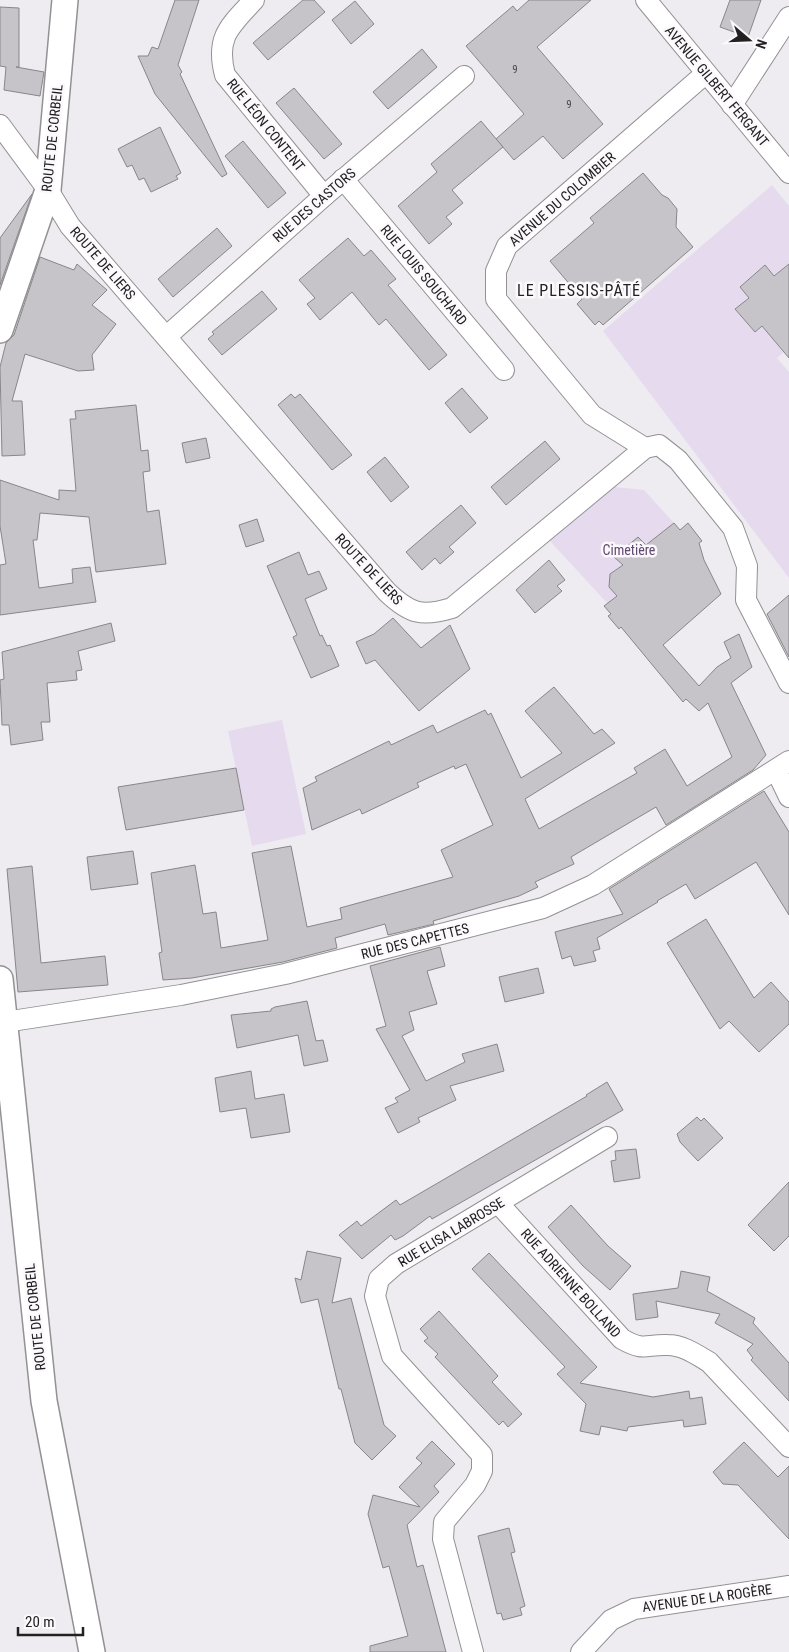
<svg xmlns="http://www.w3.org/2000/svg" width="789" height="1652" viewBox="0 0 789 1652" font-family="'Roboto Condensed',sans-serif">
<rect width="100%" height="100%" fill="#eeecf0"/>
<!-- green -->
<g fill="#e6daef">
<polygon points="772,185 789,206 789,266 780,283 765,265 740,287 749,298 735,309 755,332 762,326 784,352 777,358 789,372 789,578 603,331"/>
<polygon points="615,487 644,490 674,523 709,569 663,612 608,604 550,541"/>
<polygon points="282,720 306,834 252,846 228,731"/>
</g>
<!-- building -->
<g fill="#c6c4c8" stroke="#88868a">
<polygon points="175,0 199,0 178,65 182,72 180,74 227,174 222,177 155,94 138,56 148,56 152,47 158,49"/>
<polygon points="303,0 314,0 325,12 268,60 253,43"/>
<polygon points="529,0 591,0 537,47 603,124 563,159 543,136 514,160 496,139 524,114 466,46 513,6 517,11"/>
<polygon points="730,0 761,0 748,37 720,27"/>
<polygon points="355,1 374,24 351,44 332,20"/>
<polygon points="0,7 19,8 19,67 16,67 44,72 40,96 4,90 6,67 0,66"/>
<polygon points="422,49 437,67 388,109 373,92"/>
<polygon points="294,88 342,144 324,159 276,103"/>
<polygon points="481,121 503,147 452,190 463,203 446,217 452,224 429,244 398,206 437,172 431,164"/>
<polygon points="160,127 181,173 176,176 178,179 151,192 144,178 139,180 132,165 127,167 118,149"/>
<polygon points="243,141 286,193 268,208 225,156"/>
<polygon points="643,173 662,195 668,198 677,209 676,227 693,247 603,325 599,321 595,325 577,304 582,299 550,261 594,223 590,218"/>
<polygon points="32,194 0,285 0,238"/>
<polygon points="217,228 232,246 173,297 158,279"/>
<polygon points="348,238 364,256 371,250 396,279 388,285 447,355 429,370 386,319 379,325 352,292 320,320 307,304 315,298 299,280"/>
<polygon points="40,257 74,270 77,264 107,290 92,305 116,324 92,355 94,370 78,371 25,354 12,401 22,401 25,455 2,456 0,367 6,343 14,335"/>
<polygon points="789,264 789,358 762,326 755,332 735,309 749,298 740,287 765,265 774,276"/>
<polygon points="262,291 277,309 222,355 208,339 214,334 212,332"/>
<polygon points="462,388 488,418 470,433 445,403"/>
<polygon points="291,394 295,398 300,394 352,455 332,470 278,405"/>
<polygon points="136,405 141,451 148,450 150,471 143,472 147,512 159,510 166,564 96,572 89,517 40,513 37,540 33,540 39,588 73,583 72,569 90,567 96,602 0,615 0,565 6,564 0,526 0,480 59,500 59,490 76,491 70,419 76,419 75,411"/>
<polygon points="206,438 210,458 186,463 182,443"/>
<polygon points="545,441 560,459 506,505 491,487"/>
<polygon points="385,457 409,487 391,502 367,472"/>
<polygon points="461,505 476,523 449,547 454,552 440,564 435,558 422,570 406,552"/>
<polygon points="257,519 264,541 246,547 239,525"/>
<polygon points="674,523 680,530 688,523 702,541 699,543 704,560 721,594 663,645 699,686 717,667 731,658 724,642 739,634 752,667 731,683 766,755 753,770 666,825 656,807 571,857 574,864 535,882 538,887 519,896 433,921 434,924 388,935 385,924 335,938 337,948 283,962 192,978 163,980 159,953 162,952 151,873 195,865 203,914 216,912 221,948 268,940 252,853 291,846 307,927 342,919 340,908 453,877 441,850 493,825 466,764 455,769 454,766 417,783 419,787 362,814 360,809 312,830 303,788 317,781 315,777 389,741 391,745 433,725 437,733 485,710 488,715 491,713 521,778 562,753 525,711 554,687 594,734 602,729 615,743 525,799 539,829 637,773 634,768 665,749 687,786 732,757 708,703 699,711 686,699 683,702 621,627 619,629 608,616 611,614 604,606 617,596 609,587 610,574 623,565 614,557 638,537 646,545"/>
<polygon points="299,552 308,575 319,571 327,589 305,599 320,636 322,635 327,646 330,645 339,666 311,678 293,637 297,635 267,566"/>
<polygon points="549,560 565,580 557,586 562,591 535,613 516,590"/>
<polygon points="789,595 789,657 767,614"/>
<polygon points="393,618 421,648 450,625 470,669 419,711 375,660 366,664 356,642 374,634"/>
<polygon points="111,623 115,641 78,651 82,670 76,671 77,680 47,683 50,722 41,722 43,740 11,745 9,725 2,725 0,680 4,679 2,652"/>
<polygon points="236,768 244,810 126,830 118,787"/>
<polygon points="764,791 789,832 789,915 756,862 695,899 686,884 657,901 658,902 597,938 600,949 593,951 596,961 574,966 571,956 562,959 555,932 623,914 609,889"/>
<polygon points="133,851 138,884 91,890 87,857"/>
<polygon points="32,866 41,963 105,956 108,985 18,992 7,869"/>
<polygon points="706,919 754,998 771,982 789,1002 789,1024 759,1052 729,1021 720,1029 667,943"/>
<polygon points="440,947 445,966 427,971 437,1004 409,1012 414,1030 402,1036 426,1081 465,1062 462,1054 497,1044 504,1071 450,1086 456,1100 418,1118 420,1122 398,1133 385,1108 398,1102 395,1098 410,1090 376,1029 386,1026 370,966"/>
<polygon points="538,968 544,993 505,1002 499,977"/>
<polygon points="307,1001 316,1041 323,1040 328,1061 304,1066 298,1035 237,1048 231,1015 271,1011 271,1009 275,1007"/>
<polygon points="251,1071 255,1099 284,1094 290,1132 251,1138 246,1108 220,1112 215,1078"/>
<polygon points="607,1082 623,1110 432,1219 430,1216 403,1236 395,1240 391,1235 362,1259 339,1235 357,1221 361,1226 396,1200 400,1205 587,1096 586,1095"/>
<polygon points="697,1117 701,1121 704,1118 723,1138 698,1161 680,1142 677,1134"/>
<polygon points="636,1149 640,1178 614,1182 611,1161 616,1160 615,1151"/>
<polygon points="789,1182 789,1236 774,1251 748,1225"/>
<polygon points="571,1205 608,1246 631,1266 610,1290 583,1266 548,1227"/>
<polygon points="307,1251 341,1258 332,1303 351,1298 384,1425 396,1436 372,1460 355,1443 341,1389 339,1389 318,1299 301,1303 295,1278 301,1280"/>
<polygon points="489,1253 597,1367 580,1383 653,1397 689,1391 690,1399 702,1397 706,1424 684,1427 683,1420 628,1427 627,1431 601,1426 599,1435 580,1431 586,1404 557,1374 565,1367 472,1269"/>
<polygon points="681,1271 710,1277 707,1291 755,1318 753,1323 789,1363 789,1401 751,1360 753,1358 747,1350 753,1344 715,1323 720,1314 656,1301 658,1317 636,1320 633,1294 678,1288"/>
<polygon points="439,1311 498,1376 492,1382 522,1414 508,1427 503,1421 499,1425 435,1357 438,1354 424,1341 428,1338 420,1329"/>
<polygon points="432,1441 455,1464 434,1486 439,1492 407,1525 417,1567 423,1565 446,1652 370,1652 370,1646 408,1636 389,1566 383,1568 368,1514 373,1495 420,1507 399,1487 422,1463 416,1458"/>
<polygon points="744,1442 778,1477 789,1466 789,1539 738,1485 723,1484 713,1472"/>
<polygon points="509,1528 515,1552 511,1553 525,1606 520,1608 522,1615 503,1620 501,1613 497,1614 478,1536"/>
</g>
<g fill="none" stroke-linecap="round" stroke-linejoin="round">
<defs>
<g id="minor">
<path d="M 254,0 C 230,26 215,37 225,75 L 324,196"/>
<polyline points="646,0 789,173"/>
<polyline points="732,105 789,17"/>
<path d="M 0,125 L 48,190 L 70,226 L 387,592 C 410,614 422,617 452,608 L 645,448 L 659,445 L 678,460 L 733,528 L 747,566 L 746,600 L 789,683"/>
<polyline points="343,179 504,370"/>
<polyline points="167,336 324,196 464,76"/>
<polyline points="645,448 592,415 496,299 496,271 507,246 705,74"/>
<polyline points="776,770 789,797"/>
<polyline points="5,1022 181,995 285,974 543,908 593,885 789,761"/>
<path d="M 499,1204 L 622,1339 C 645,1352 645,1344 668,1345 C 683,1345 697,1355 709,1362 L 789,1447"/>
<polyline points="473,1652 443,1539 444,1522 475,1485 482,1471 482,1455 392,1356 375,1296 379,1279 396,1264 607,1137"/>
<polyline points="581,1652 611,1620 634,1609 789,1586"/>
</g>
<g id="tertiary">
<polyline points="0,330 48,190 65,0"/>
<polyline points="0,979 44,1401 92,1652"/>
</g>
</defs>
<!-- minor casing -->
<use href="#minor" stroke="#939194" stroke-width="22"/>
<!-- tertiary casing -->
<use href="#tertiary" stroke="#939194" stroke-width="28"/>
<!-- minor -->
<use href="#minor" stroke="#fff" stroke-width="20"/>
<!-- tertiary -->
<use href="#tertiary" stroke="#fff" stroke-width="25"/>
</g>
<g text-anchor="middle" stroke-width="5" stroke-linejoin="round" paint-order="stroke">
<!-- number labels -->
<g font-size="11" fill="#4a4a4c">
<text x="515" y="73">9</text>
<text x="569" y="108">9</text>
</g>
<!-- street labels -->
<g font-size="14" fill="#212122" stroke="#fcf9fd">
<text transform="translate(717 86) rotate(50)" y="5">AVENUE GILBERT FERGANT</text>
<text transform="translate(266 125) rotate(51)" y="5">RUE LÉON CONTENT</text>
<text transform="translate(52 138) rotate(-84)" y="5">ROUTE DE CORBEIL</text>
<text transform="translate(562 199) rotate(-41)" y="5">AVENUE DU COLOMBIER</text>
<text transform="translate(314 205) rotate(-41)" y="5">RUE DES CASTORS</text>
<text transform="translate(103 263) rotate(49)" y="5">ROUTE DE LIERS</text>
<text transform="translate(424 275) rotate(50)" y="5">RUE LOUIS SOUCHARD</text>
<text transform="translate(369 569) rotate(47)" y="5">ROUTE DE LIERS</text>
<text transform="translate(415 941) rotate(-14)" y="5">RUE DES CAPETTES</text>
<text transform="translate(451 1232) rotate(-31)" y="5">RUE ELISA LABROSSE</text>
<text transform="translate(571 1283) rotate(48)" y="5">RUE ADRIENNE BOLLAND</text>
<text transform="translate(35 1317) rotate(-96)" y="5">ROUTE DE CORBEIL</text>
<text transform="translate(707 1598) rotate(-8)" y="5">AVENUE DE LA ROGÈRE</text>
</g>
<!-- park labels -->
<g font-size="14" fill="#604870" stroke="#fcf9fd">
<text x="629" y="555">Cimetière</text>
</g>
<!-- quarter labels -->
<g font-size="16" letter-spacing="1" fill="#212122" stroke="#fcf9fd">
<text x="579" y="296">LE PLESSIS-PÂTÉ</text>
</g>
</g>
<!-- north arrow -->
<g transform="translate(749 40) rotate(109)" stroke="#fcf9fd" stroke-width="4" paint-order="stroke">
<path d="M0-4L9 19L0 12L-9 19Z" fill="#212122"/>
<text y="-8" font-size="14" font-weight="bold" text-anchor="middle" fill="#212122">N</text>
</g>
<!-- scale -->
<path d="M18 1627v8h65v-8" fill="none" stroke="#212122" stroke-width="2.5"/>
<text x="25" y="1627" font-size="15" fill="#212122" stroke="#fcf9fd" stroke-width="4" paint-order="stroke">20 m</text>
</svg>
